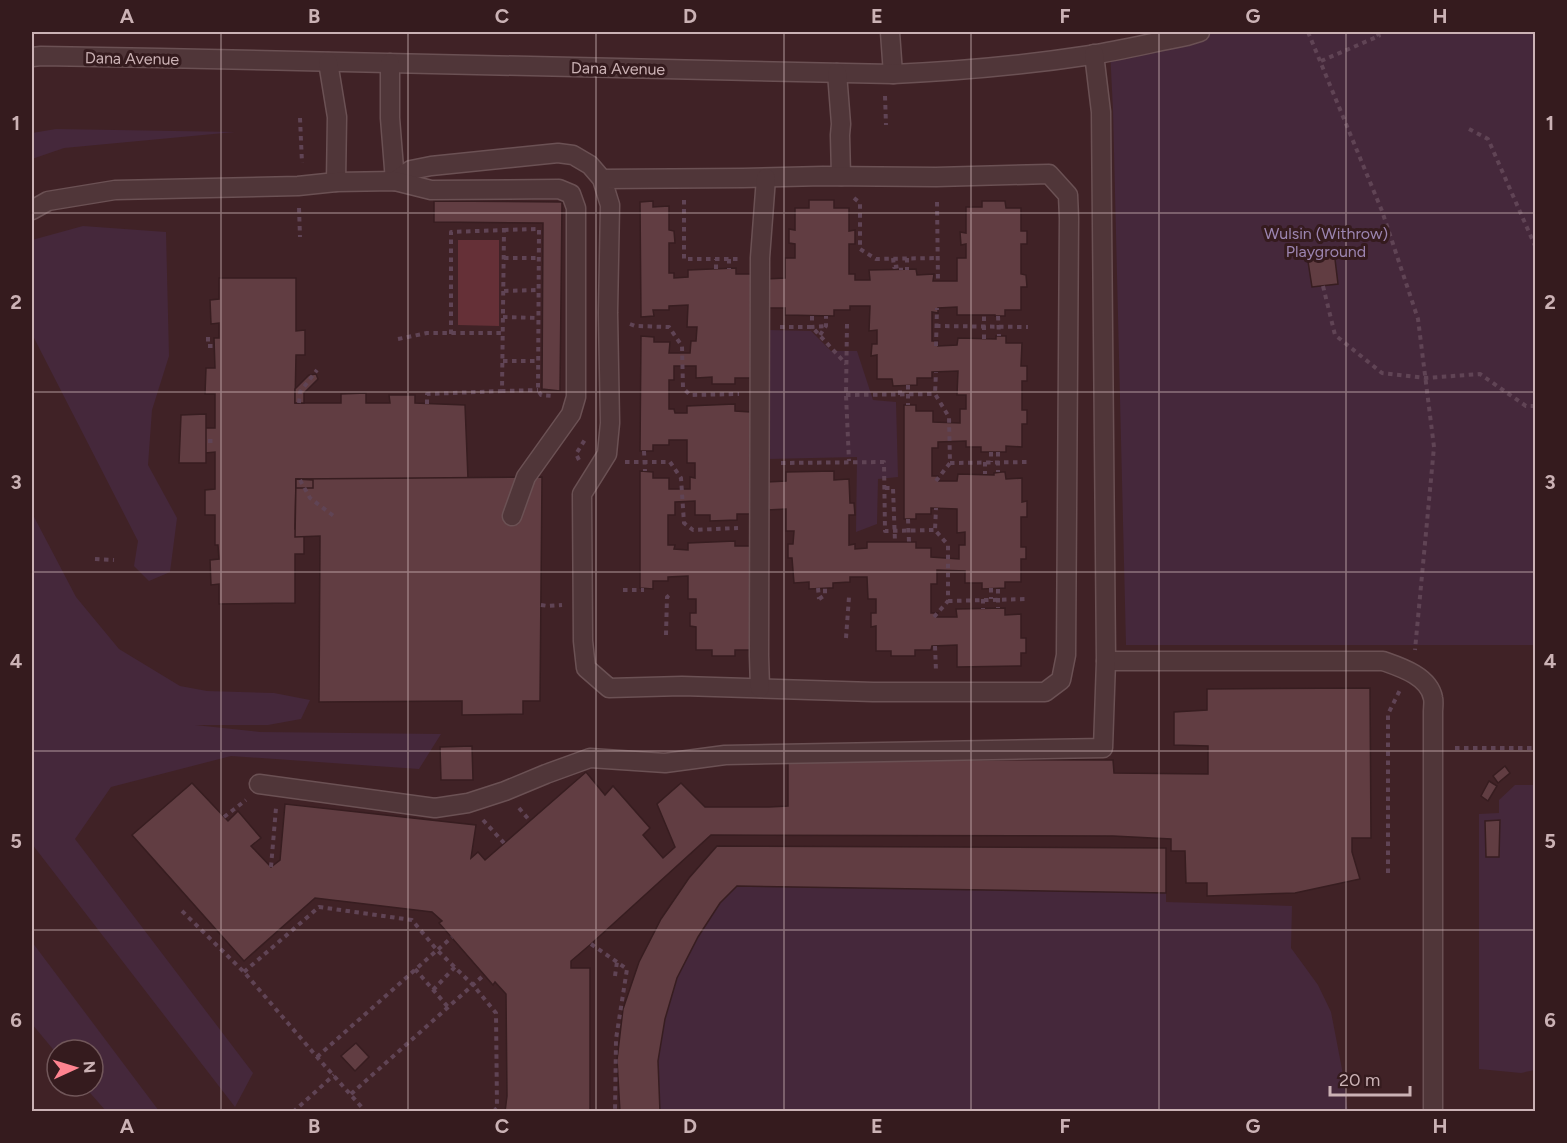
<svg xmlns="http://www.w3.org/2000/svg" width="1567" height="1143" viewBox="0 0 1567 1143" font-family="Figtree,sans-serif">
<rect width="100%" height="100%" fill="#402226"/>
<!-- green -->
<g fill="#45283b">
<polygon points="1200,32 1535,32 1535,645 1126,645 1113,110 1110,50"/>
<polygon points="56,129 235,132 64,148 32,159 32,133"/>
<polygon points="83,226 166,232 169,356 152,410 148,465 177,518 170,572 149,581 134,566 138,541 32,334 32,240"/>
<polygon points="768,330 811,331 831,351 857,351 873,400 896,402 898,477 878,479 877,524 856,532 857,457 768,459"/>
<polygon points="32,513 76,597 119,649 180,686 207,691 274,693 310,700 301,719 268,725 195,725 260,732 441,734 419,769 231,756 111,787 75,839 253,1073 235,1107 32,844"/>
<polygon points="1515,785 1535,785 1535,1070 1521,1073 1479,1069 1479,814 1499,813 1499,800"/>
<polygon points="717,846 1166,848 1166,902 1292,906 1291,948 1318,985 1331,1012 1342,1069 1348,1112 620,1112 617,1060 623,1009 689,878"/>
<polygon points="32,942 159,1111 106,1111 84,1086 93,1086 93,1050 57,1050 57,1054 32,1024"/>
</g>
<!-- water -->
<polygon fill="#653037" points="458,240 499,240 499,326 458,325"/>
<!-- building -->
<g fill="#613d42" stroke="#371d20" stroke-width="1.5" fill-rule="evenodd">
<path d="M 809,200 L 834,200 L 834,208 L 849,208 L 849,231 L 855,230 L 855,244 L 849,244 L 849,274 L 855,274 L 855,280 L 870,280 L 869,270 L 916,269 L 917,275 L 934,274 L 933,281 L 957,281 L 957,258 L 966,258 L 966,244 L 961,245 L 960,232 L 966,233 L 966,207 L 982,207 L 982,201 L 1005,201 L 1006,208 L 1021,208 L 1021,231 L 1027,231 L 1027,244 L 1021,244 L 1021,274 L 1026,275 L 1027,287 L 1021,287 L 1021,310 L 1005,310 L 1005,316 L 995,316 L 995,315 L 957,315 L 957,307 L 938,308 L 938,313 L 932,312 L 932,341 L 938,341 L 938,346 L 957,345 L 958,338 L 996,339 L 996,336 L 1006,336 L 1006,343 L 1022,343 L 1021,366 L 1027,366 L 1027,381 L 1022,381 L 1022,410 L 1027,410 L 1027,424 L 1022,424 L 1022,447 L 1006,446 L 1006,452 L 981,452 L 981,447 L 966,447 L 966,441 L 938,442 L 938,448 L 932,448 L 932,476 L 938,476 L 938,481 L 957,481 L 958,474 L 994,475 L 994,473 L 1002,472 L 1005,472 L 1006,479 L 1022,478 L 1022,502 L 1027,501 L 1027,517 L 1021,517 L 1021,547 L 1026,547 L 1026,559 L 1021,559 L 1021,582 L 1005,582 L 1005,588 L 982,589 L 982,583 L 965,583 L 965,571 L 937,570 L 937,584 L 931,584 L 931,613 L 938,613 L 937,617 L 957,617 L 956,609 L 1005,608 L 1005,615 L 1021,614 L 1021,638 L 1026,638 L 1026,653 L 1021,653 L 1021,666 L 957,667 L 957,645 L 932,646 L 931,650 L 915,650 L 915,656 L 891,656 L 891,651 L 876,651 L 876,626 L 871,627 L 871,613 L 876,613 L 876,599 L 868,599 L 867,577 L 850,577 L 850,582 L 833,583 L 833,588 L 829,588 L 809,589 L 809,582 L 794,583 L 792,558 L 788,558 L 788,544 L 793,544 L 794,531 L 786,531 L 786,509 L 767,510 L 752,514 L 737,514 L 737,520 L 710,521 L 710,515 L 695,515 L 695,501 L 675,502 L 675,515 L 668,515 L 668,545 L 675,545 L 674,549 L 688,550 L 688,543 L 735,541 L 735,546 L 751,546 L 751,650 L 735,650 L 735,656 L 712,656 L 712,650 L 696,650 L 696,627 L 690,626 L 690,613 L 696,613 L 696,599 L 688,599 L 688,576 L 668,577 L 668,581 L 653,581 L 653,589 L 640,588 L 640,471 L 653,472 L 653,478 L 669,478 L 669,489 L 690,489 L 690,477 L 695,478 L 695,463 L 687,463 L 687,440 L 669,440 L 669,445 L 653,445 L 653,451 L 640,451 L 641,336 L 654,337 L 654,342 L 670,342 L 669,353 L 690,353 L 691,341 L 696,341 L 697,327 L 687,327 L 688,305 L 669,306 L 669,310 L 653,310 L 654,316 L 641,317 L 640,202 L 653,201 L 653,207 L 669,206 L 669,230 L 674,231 L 675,243 L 669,243 L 669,273 L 674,273 L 674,278 L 688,277 L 688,270 L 736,268 L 736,274 L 751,274 L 751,279 L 766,279 L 785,278 L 785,258 L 795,258 L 795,244 L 789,243 L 789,229 L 795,230 L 795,208 L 809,208 ZM 850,306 L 870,306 L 869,331 L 877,330 L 877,344 L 872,344 L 871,356 L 877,355 L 877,379 L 892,379 L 893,386 L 917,385 L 917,378 L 932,378 L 932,372 L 958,371 L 957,395 L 966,395 L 966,409 L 960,409 L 960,423 L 933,422 L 933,411 L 916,411 L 916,405 L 904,405 L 904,519 L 916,519 L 916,514 L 931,514 L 931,508 L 957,509 L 957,533 L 965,532 L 965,545 L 959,545 L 959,559 L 931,557 L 931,548 L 916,548 L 916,542 L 867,542 L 867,548 L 855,549 L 855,544 L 849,545 L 849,515 L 855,515 L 854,503 L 850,503 L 849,479 L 834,480 L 834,471 L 786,472 L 786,481 L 767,482 L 751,412 L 735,411 L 735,404 L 687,406 L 687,413 L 675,413 L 674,409 L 669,409 L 669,380 L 674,380 L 674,366 L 696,366 L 696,378 L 712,377 L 712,384 L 735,384 L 735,378 L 751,378 L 751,312 L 757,312 L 767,308 L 785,308 L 785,315 L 834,316 L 834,310 L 850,310 Z"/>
<polygon points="434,201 562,202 560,391 542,389 543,223 434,222"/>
<polygon points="1334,251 1338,284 1312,287 1307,255"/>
<polygon points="219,278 296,278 296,331 305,330 305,355 296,355 295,403 341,403 341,394 366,393 366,403 390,403 389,395 415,395 415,403 465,405 468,479 445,479 445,490 420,490 419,479 345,479 346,489 320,490 320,480 296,479 295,529 304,529 304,554 295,554 295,603 219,604 219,584 211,585 210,560 219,559 218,545 215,545 215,515 205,515 205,490 215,489 215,452 205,453 205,428 215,428 215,394 205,394 206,368 215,368 214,338 219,338 219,323 211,324 210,300 219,299"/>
<polygon points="316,374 318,379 304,393 304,403 295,403 295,389 309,375"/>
<polygon points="206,414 206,463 179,463 181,415"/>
<polygon points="542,477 540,701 523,701 523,714 462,715 462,701 319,702 320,536 295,537 296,479"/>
<polygon points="296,479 313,480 313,488 296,488"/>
<polygon points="1370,688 1371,838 1352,838 1352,852 1360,879 1295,893 1207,896 1207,883 1186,883 1185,851 1171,851 1171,839 1113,836 711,835 591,944 571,961 571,968 590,968 590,1112 505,1112 507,1096 506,994 495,982 493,985 439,923 442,921 432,912 315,898 244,961 132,835 192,783 228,821 238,811 261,838 251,846 271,867 280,860 285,804 476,825 471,858 478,852 485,860 586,772 605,795 613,786 650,828 643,835 663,858 675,847 657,804 681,783 705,807 769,807 788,806 788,759 1113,760 1114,773 1208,774 1208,746 1174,745 1174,712 1207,710 1207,689"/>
<polygon points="472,746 473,780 441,780 440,747"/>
<polygon points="1505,766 1510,773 1498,783 1493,776"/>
<polygon points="1489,781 1497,786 1488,801 1481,796"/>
<polygon points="1500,820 1499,857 1486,857 1485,821"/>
<polygon points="717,846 1166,848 1166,893 737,886 720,903 698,937 677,978 665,1019 658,1061 660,1112 620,1112 617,1060 623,1009 639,962 661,919 689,878"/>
<polygon points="356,1043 369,1057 355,1071 341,1056"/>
</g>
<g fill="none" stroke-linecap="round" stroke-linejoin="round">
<defs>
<g id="minor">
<polyline points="890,32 893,74"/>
<path d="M 32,57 L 41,56 L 160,58 L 893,74 C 960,71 1026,65 1091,55 C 1123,50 1155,42 1187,36 L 1200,32"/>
<polyline points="328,62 337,117 336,182"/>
<polyline points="390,63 390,118 395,181"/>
<polyline points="837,73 841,124 840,135 841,176"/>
<polyline points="395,181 411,170 431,166 558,153 573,155 590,165 602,179 610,205 608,313 610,423 607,454 582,494 583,641 586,668 609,688 682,686 873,692 1045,692 1061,680 1066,655 1069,218 1068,195 1049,174 936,177 823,176 743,178 602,179"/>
<polyline points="32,210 48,201 115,190 298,186 336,182 395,181 431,190 559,189 571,194 576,208 576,397 571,414 526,477 512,516"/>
<path d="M 1106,661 L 1383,661 C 1400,667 1429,676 1433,698 C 1434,702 1433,708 1433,712 L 1433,1112"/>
<polyline points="760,688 759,656 760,258 766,178"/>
<polyline points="259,784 435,808 468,803 505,791 546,774 590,758 665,763 725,755 1103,748 1106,661 1101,112 1094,54"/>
</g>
</defs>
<!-- minor casing -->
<use href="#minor" stroke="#6b5154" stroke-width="21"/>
<!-- path -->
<g stroke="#604455" stroke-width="4" stroke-dasharray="4.5 4.5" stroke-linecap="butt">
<polyline points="1308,32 1382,211 1418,319 1434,447 1415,650"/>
<polyline points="1321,61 1379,36 1377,32"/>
<polyline points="885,96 886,125"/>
<polyline points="300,118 302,163"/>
<polyline points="1469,129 1488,139 1536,248"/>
<polyline points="854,198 860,203 860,249 876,259 938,258"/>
<polyline points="684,200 684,259 740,259"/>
<polyline points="937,202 938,281"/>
<polyline points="299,208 300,237"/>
<polyline points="504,230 539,229 538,390 541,395 553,396"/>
<polyline points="504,258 539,258"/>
<polyline points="893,258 894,267 901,266 901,270"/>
<polyline points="907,258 907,270"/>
<polyline points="729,259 729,269"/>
<polyline points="716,269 716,259"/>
<polyline points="1323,286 1335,335 1382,373 1426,378 1480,374 1526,406 1536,406"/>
<polyline points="504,291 539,290"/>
<polyline points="812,316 812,327 826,326"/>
<polyline points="998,316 999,336"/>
<polyline points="503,317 539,318"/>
<polyline points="630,324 635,326 669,327 682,346 683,388 690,395 739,394"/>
<polyline points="847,324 846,395 849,461"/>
<polyline points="936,326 1028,327"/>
<polyline points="780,327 812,327 846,364"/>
<polyline points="451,334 451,232 504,230 502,391 538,390"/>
<polyline points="820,335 826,326 826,316"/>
<polyline points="208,337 208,346 214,346"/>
<polyline points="398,339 427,333 503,333"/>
<polyline points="984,339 984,315"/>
<polyline points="936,346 937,308"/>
<polyline points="503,361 538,361"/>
<polyline points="908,385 908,405"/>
<polyline points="846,395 935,394"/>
<polyline points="900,395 900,386"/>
<polyline points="299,403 300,392 317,370"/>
<polyline points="427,404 427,394 502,391"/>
<polyline points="208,441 215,441"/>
<polyline points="644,451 645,471"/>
<polyline points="991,452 991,462"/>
<polyline points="998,452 998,472"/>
<polyline points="579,460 576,454 586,438"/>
<polyline points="625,462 670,462 681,478 684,523 693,530 738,528"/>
<polyline points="985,462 985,474"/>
<polyline points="781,463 884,462 885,531 935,530"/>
<polyline points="950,463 1030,462"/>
<polyline points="300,480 310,498 335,517"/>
<polyline points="936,481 950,463 949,417 935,394 936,372"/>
<polyline points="885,488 893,488 895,542"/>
<polyline points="908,519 909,542"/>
<polyline points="95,559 114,560"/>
<polyline points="818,588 819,599"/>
<polyline points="991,588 991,599"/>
<polyline points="998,589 998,608"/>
<polyline points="623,590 644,590"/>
<polyline points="819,599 825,595 825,588"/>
<polyline points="983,599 983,609"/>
<polyline points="948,601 1029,599"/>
<polyline points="541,605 548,606 562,605"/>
<polyline points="934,617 948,601 948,545 935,530 936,508"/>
<polyline points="666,635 667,597 671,594"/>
<polyline points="846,638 849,597"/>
<polyline points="935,646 936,671"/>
<polyline points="1455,748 1536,748"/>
<polyline points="519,808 530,821"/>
<polyline points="224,817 246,800"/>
<polyline points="483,820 504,843"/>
<polyline points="271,867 276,808"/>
<polyline points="1388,873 1388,714 1400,690"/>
<polyline points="182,911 244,972 317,1057 366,1112"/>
<polyline points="591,944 627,969 616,1039 615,1112"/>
<polyline points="415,969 448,1007"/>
<polyline points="244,972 319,907 412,920 437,950 473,985 496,1013 497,1108 493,1112"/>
<polyline points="615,976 617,962"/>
<polyline points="433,990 455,967"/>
<polyline points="317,1057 452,937"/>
<polyline points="351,1094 484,975"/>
<polyline points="293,1112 334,1075"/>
</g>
<!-- minor -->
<use href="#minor" stroke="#503639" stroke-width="18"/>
</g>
<!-- grid -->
<path fill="none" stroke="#cbb2b5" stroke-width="1.5" stroke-opacity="0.55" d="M 221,32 L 221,1112M 408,32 L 408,1112M 596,32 L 596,1112M 784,32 L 784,1112M 971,32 L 971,1112M 1159,32 L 1159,1112M 1346,32 L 1346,1112M 32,213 L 1536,213M 32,392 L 1536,392M 32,572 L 1536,572M 32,751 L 1536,751M 32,930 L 1536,930"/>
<g text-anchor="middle" stroke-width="6" stroke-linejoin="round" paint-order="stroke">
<!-- street labels -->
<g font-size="16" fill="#cbb2b5" stroke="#351b1e">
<text transform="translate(132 58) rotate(1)" y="6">Dana Avenue</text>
<text transform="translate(618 68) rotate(1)" y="6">Dana Avenue</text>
</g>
<!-- park labels -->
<g font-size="16" fill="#9c85b1" stroke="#351b1e">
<text x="1326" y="239">Wulsin (Withrow)<tspan x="1326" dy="18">Playground</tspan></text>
</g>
</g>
<!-- border -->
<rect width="1567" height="1143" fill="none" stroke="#351b1e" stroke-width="66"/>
<!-- north arrow -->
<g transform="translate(75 1068) rotate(86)"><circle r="28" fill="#351b1e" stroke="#71575a" stroke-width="1.5"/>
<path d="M0-4.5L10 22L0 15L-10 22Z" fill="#ff8390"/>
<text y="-9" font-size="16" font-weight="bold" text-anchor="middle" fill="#cbb2b5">N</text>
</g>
<!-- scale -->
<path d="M1330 1086v9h80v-9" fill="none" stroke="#cbb2b5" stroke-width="3"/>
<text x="1339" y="1086" font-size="18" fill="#cbb2b5" stroke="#351b1e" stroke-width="4.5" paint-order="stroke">20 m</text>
<rect x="33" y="33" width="1501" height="1077" fill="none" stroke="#cbb2b5" stroke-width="2"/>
<g font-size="20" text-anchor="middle" font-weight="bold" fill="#cbb2b5">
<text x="127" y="23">A</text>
<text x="314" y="23">B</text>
<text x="502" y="23">C</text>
<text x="690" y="23">D</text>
<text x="877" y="23">E</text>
<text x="1065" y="23">F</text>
<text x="1253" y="23">G</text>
<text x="1440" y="23">H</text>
<text x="16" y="130">1</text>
<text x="1550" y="130">1</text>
<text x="16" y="309">2</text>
<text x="1550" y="309">2</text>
<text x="16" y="489">3</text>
<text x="1550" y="489">3</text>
<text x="16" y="668">4</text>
<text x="1550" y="668">4</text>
<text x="16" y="848">5</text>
<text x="1550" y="848">5</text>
<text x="16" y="1027">6</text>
<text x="1550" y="1027">6</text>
<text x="127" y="1133">A</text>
<text x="314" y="1133">B</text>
<text x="502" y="1133">C</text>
<text x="690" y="1133">D</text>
<text x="877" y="1133">E</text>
<text x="1065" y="1133">F</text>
<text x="1253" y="1133">G</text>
<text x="1440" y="1133">H</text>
</g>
</svg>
